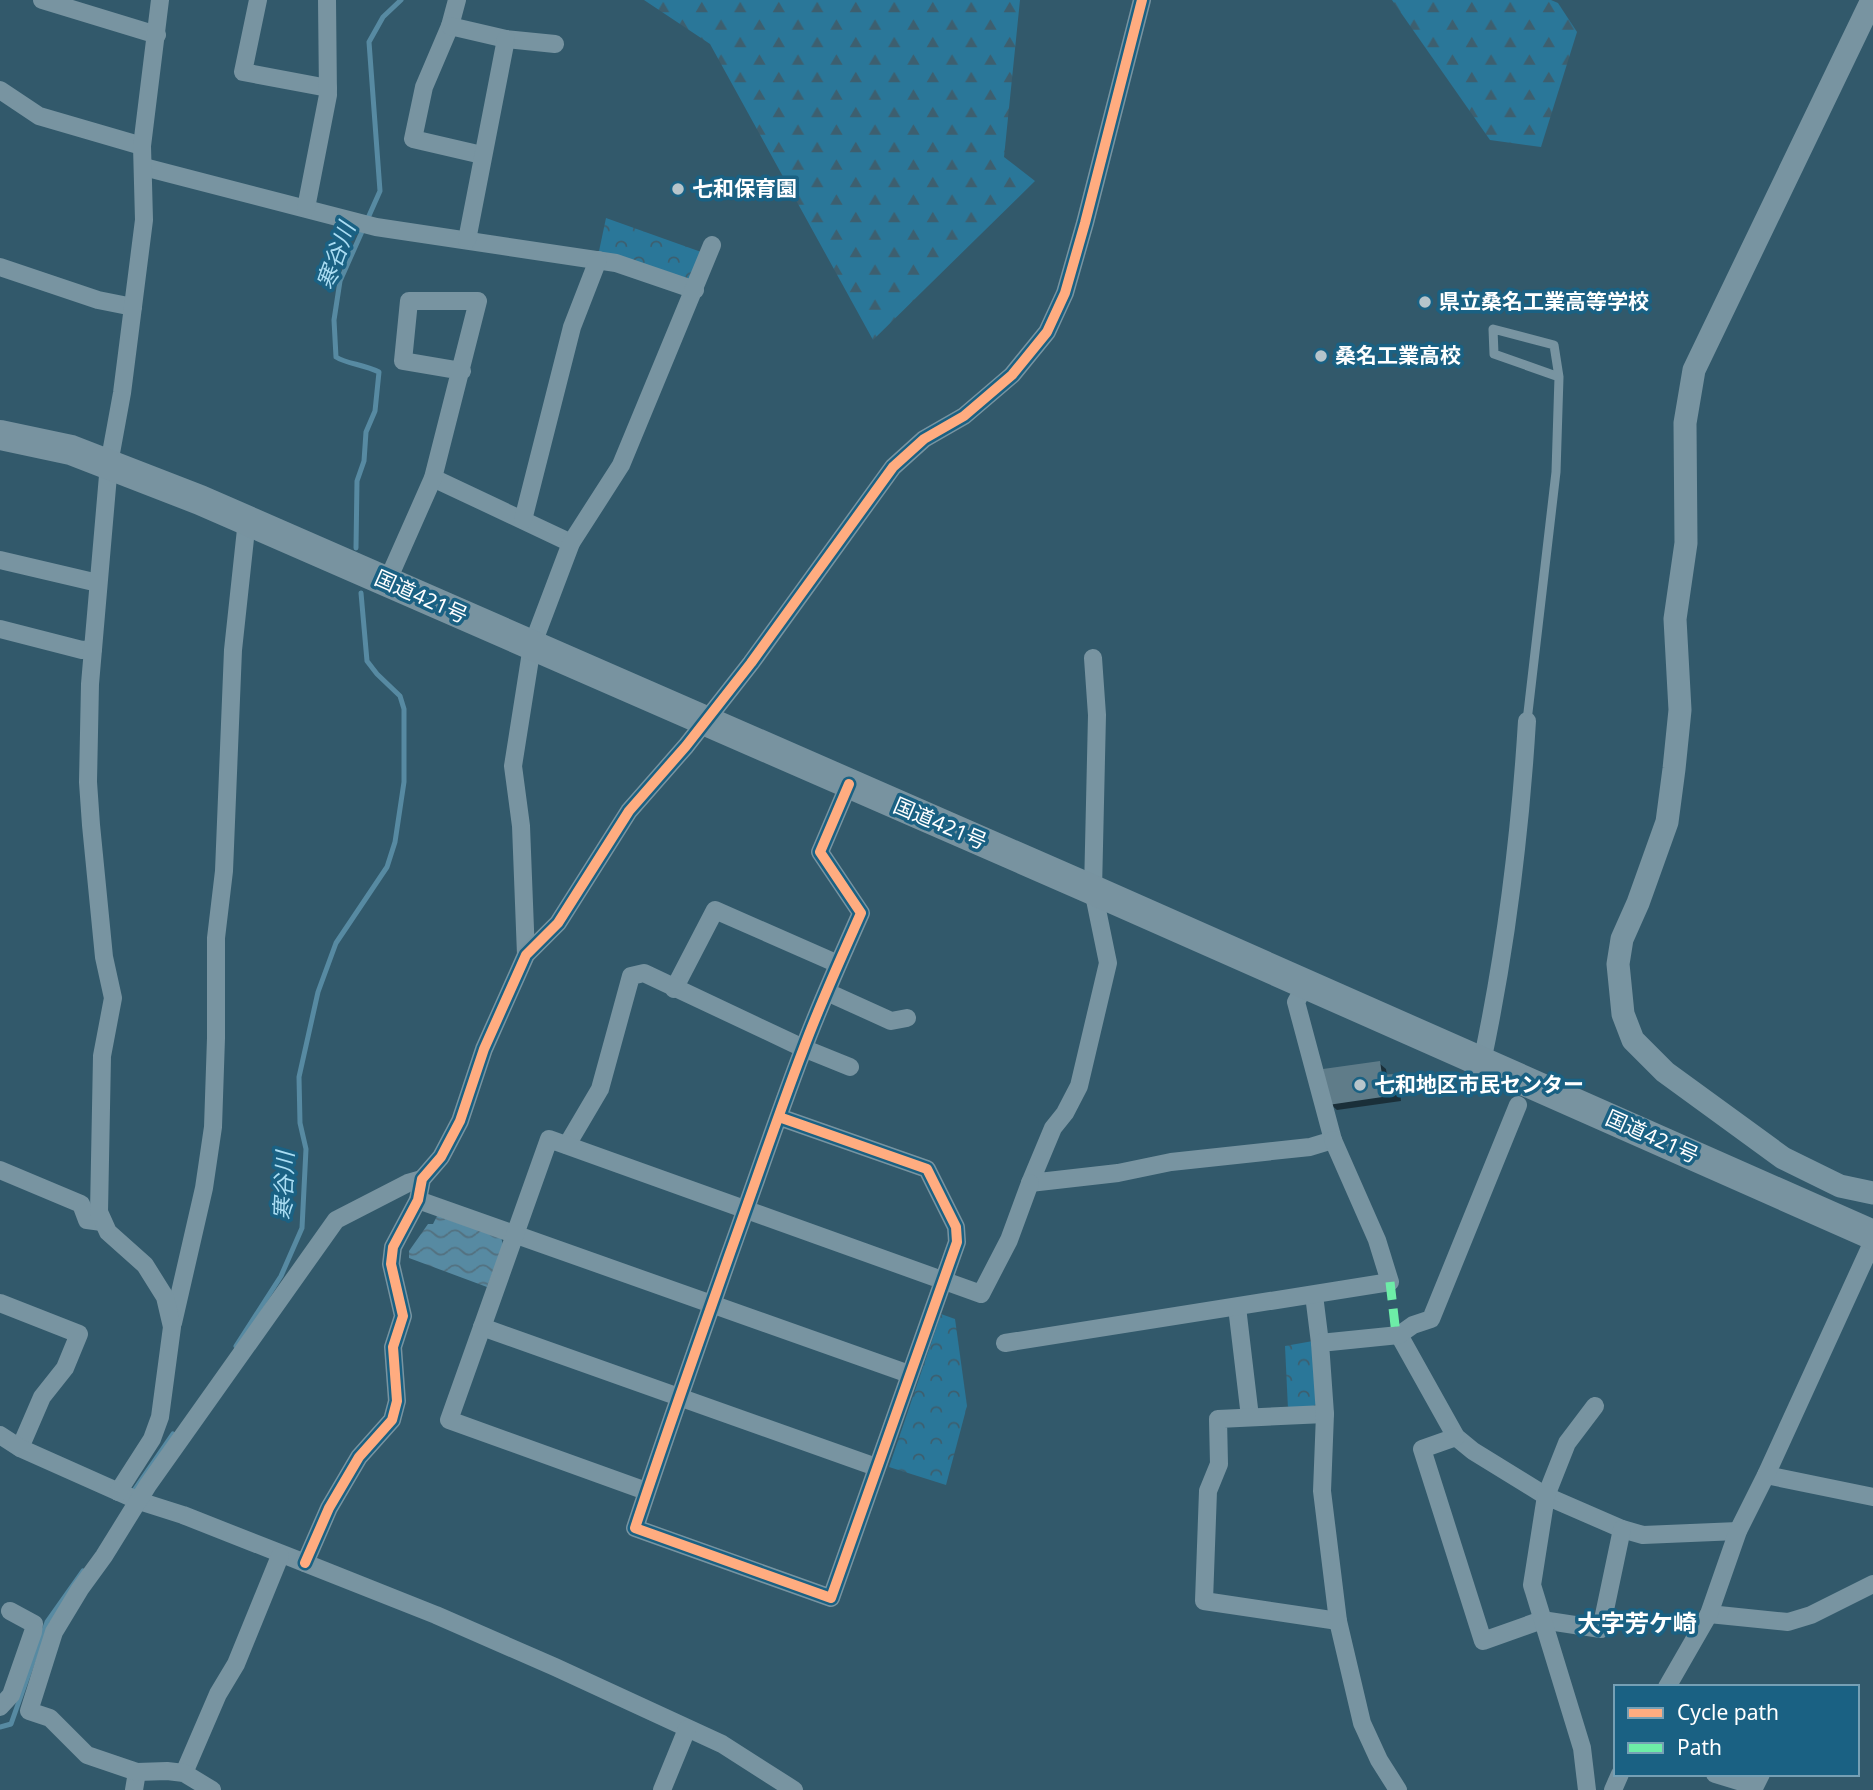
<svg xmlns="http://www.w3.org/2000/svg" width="1873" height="1790" viewBox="0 0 1873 1790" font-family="'Noto Sans','Noto Sans JP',sans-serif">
<defs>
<pattern id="forest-firs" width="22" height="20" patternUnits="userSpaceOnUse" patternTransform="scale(1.75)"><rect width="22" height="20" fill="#2a7799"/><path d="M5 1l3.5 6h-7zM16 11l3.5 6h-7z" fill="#3d5f6f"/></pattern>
<pattern id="park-crowns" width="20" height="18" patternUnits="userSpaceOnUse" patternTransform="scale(1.75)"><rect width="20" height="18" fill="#2a7799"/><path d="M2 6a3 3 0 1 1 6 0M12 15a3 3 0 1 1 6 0" fill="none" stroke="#3d5f6f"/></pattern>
<pattern id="water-waves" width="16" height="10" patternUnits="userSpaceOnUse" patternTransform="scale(1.75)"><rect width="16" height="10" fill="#578aa2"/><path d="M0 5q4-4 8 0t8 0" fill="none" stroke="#537180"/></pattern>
</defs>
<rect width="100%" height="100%" fill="#32596b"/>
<!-- forest -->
<g fill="url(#forest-firs)">
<polygon points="644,0 1020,0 1004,157 1035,181 873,340 710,44"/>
<polygon points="1392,0 1551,0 1558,3 1577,32 1541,147 1490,140"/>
</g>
<!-- park -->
<g fill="url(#park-crowns)">
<polygon points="606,218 704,253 693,285 598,256"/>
<polygon points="941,1314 955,1319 967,1406 946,1485 889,1467"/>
<polygon points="1313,1341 1318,1403 1310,1408 1288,1409 1285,1346"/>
</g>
<!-- water -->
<polygon fill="url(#water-waves)" points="437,1216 501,1237 503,1245 487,1287 409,1258 409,1251 428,1224 433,1224"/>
<!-- shadow -->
<polygon fill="#0007" points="1379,1063 1386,1069 1387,1076 1392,1076 1399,1082 1401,1101 1337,1110 1330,1104"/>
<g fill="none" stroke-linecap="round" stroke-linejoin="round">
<!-- stream -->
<g stroke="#578aa2" stroke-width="5">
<path d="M 356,548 L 357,481 L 364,461 L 366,432 L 375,411 L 379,372 C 363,364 347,364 336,357 L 334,320 L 340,281 L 380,191 L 369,42 L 383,17 L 401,0"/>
<polyline points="236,1346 281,1276 302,1228 306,1149 300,1123 299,1077 318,992 336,943 387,867 395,842 404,782 404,709 400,696 377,674 367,661 361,593"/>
<polyline points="131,1495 173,1434"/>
<polyline points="0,1727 11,1724 47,1622 83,1571"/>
</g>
</g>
<!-- building -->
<polygon fill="#5f7c89" points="1380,1061 1382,1075 1393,1074 1396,1095 1328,1105 1323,1069"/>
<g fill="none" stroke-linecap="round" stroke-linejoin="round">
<!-- service -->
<polyline stroke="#7894a1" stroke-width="9" points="1527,721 1556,472 1559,377 1494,354 1493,329 1554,345 1559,377"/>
<!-- minor -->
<g stroke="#7894a1" stroke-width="18">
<polyline points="42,0 157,35"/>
<polyline points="258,0 243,72 328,88"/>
<polyline points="457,0 450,26 424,87 413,139 482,155"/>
<polyline points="450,26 506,39 555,44"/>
<polyline points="0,90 39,116 142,146"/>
<polyline points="144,167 376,227 616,263 695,290"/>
<polyline points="306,208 328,95 327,0"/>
<polyline points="467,240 506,39"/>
<polyline points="0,267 98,300 133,307"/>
<polyline points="433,478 571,543"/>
<polyline points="523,520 572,327 598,260"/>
<polyline points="0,560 98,583"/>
<polyline points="387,582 433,478 478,301 409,301 403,361 462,371"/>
<polyline points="0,629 82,650 93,649"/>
<polyline points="1093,658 1097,715 1093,890 1108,963 1079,1086 1065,1113 1053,1128 1030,1183 1118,1173 1171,1162 1310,1147 1333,1140 1296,1002 1306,984"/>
<polyline points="526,955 521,826 513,766 532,646 571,543 621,465 712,245"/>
<polyline points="674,989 715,910 838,964"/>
<polyline points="827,992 891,1021 907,1018"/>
<path d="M 1482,1062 C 1506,949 1520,836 1527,721"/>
<path d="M 779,1117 L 927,1169 L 956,1227 L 957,1242 L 831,1598 L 635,1528 C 665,1437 697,1347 729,1256 C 754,1187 777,1118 803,1050 C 820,1004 841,958 861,913 L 820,852 L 849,784"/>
<polyline points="567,1145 600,1089 631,976 644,973 803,1048 850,1067"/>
<polyline points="0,1170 81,1204 87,1220 102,1222"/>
<polyline points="418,1200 909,1374"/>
<polyline points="1314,1295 1320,1343"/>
<polyline points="0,1303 79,1334 65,1368 42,1397 20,1448"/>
<polyline points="1237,1307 1250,1417"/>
<polyline points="173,1323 204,1188 213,1127 216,1038 216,938 224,871 233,650 247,520"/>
<polyline points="482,1327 876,1467"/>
<polyline points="1399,1335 1456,1437 1473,1451 1546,1496 1622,1529 1643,1535 1738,1531"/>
<polyline points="1005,1343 1390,1282 1377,1240 1333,1140"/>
<polyline points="1325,1414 1218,1419 1219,1464 1208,1491 1204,1601 1338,1621"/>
<polyline points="0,1435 20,1448 139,1501 183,1515 305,1563 436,1615 555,1667 722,1744 794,1790"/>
<polyline points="1456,1437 1422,1449 1483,1641 1542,1620 1601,1629 1622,1529"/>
<polyline points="1766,1475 1873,1497"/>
<polyline points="646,1491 449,1420 549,1139 981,1294 1009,1240 1030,1183"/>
<polyline points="118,1492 152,1439 160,1417 172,1327 165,1297 145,1265 108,1232 99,1212 102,1056 113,998 104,957 91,825 88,782 90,684 109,464 122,393 144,220 142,146 160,0"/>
<polyline points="305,1563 329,1508 359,1457 392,1420 397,1401 393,1347 403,1316 391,1264 393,1247 418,1200 422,1179 441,1157 460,1121 484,1049 526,955 558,923 629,811 686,746 751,663 893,467 924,439 964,416 1012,375 1047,332 1065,293 1085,223 1142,0"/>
<polyline points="1709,1614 1788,1622 1811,1615 1873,1584"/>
<polyline points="1667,1687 1709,1614 1738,1531 1766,1475 1873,1241"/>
<polyline points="0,1707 11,1695 33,1632 34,1624 10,1611"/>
<polyline points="184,1773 218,1694 236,1664 280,1556"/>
<polyline points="1715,1774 1755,1786 1761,1774"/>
<polyline points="134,1790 137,1772"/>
<polyline points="212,1790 184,1773 167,1771 137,1772 87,1755 50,1718 29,1711 54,1632 80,1589 104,1556 148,1485 336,1220 408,1183 422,1179"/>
<polyline points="662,1790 687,1729"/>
<polyline points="1398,1790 1379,1760 1362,1723 1338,1621 1322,1491 1325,1414 1320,1343 1399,1335 1413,1325 1431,1319 1518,1105"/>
<polyline points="1587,1790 1582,1748 1532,1585 1546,1496 1567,1443 1595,1406"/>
<polyline points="1613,1790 1620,1774"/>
</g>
<!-- tertiary -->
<polyline stroke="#7894a1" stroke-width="23" points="1872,0 1694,370 1685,423 1686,543 1675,619 1680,710 1674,769 1667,822 1638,903 1622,939 1618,964 1623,1014 1633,1040 1665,1072 1783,1158 1840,1186 1873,1193"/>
<!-- trunk -->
<polyline stroke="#7893a0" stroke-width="30" points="0,435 71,450 200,500 1093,890 1873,1235"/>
<!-- quiet -->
<polyline stroke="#6deda7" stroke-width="9" stroke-dasharray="18 9" stroke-linecap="butt" points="1390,1282 1396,1334"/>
<defs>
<g id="cycleway">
<path d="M 779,1117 L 927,1169 L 956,1227 L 957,1242 L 831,1598 L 635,1528 C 665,1437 697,1347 729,1256 C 754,1187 777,1118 803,1050 C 820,1004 841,958 861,913 L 820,852 L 849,784"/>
<polyline points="305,1563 329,1508 359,1457 392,1420 397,1401 393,1347 403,1316 391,1264 393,1247 418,1200 422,1179 441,1157 460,1121 484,1049 526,955 558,923 629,811 686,746 751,663 893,467 924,439 964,416 1012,375 1047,332 1065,293 1085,223 1142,0"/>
</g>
</defs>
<!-- cycleway casing -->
<use href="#cycleway" stroke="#1a6183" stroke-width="15"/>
<!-- cycleway -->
<use href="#cycleway" stroke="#ffac80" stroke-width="10"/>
</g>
<!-- markers -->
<g fill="#b7c5cb" stroke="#1a6183" stroke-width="2.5">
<circle cx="678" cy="189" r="7"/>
<circle cx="1425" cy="302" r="7"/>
<circle cx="1321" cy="356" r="7"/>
<circle cx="1360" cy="1085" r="7"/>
</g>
<g text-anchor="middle" stroke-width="7" stroke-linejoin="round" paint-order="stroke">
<!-- poi labels -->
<g font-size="21" font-weight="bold" fill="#fff" stroke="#1a6183" text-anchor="start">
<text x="692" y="196">七和保育園</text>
<text x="1439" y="309">県立桑名工業高等学校</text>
<text x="1335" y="363">桑名工業高校</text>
<text x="1374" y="1092">七和地区市民センター</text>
</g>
<!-- street labels -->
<g font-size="21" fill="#fff" stroke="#1a6183">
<text transform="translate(421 597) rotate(24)" y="7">国道421号</text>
<text transform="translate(940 824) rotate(23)" y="7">国道421号</text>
<text transform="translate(1652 1137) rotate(24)" y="7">国道421号</text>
</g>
<!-- water labels -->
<g font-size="23" font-style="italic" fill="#aaddf3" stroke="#1a6183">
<text transform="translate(336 256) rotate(-70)" y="8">寒谷川</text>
<text transform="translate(284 1186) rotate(-88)" y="8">寒谷川</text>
</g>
<!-- quarter labels -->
<g font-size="24" font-weight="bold" fill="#fff" stroke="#1a6183">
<text x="1637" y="1632">大字芳ケ崎</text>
</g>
</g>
<!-- legend -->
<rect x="1614" y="1685" width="245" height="91" fill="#1a6183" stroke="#76a0b5" stroke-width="2"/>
<rect x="1628" y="1708" width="35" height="10" fill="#ffac80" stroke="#76a0b5" stroke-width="2"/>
<text x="1677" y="1720" font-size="21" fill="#ffffff">Cycle path</text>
<rect x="1628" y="1743" width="35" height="10" fill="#6deda7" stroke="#76a0b5" stroke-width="2"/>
<text x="1677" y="1755" font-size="21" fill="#ffffff">Path</text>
</svg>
